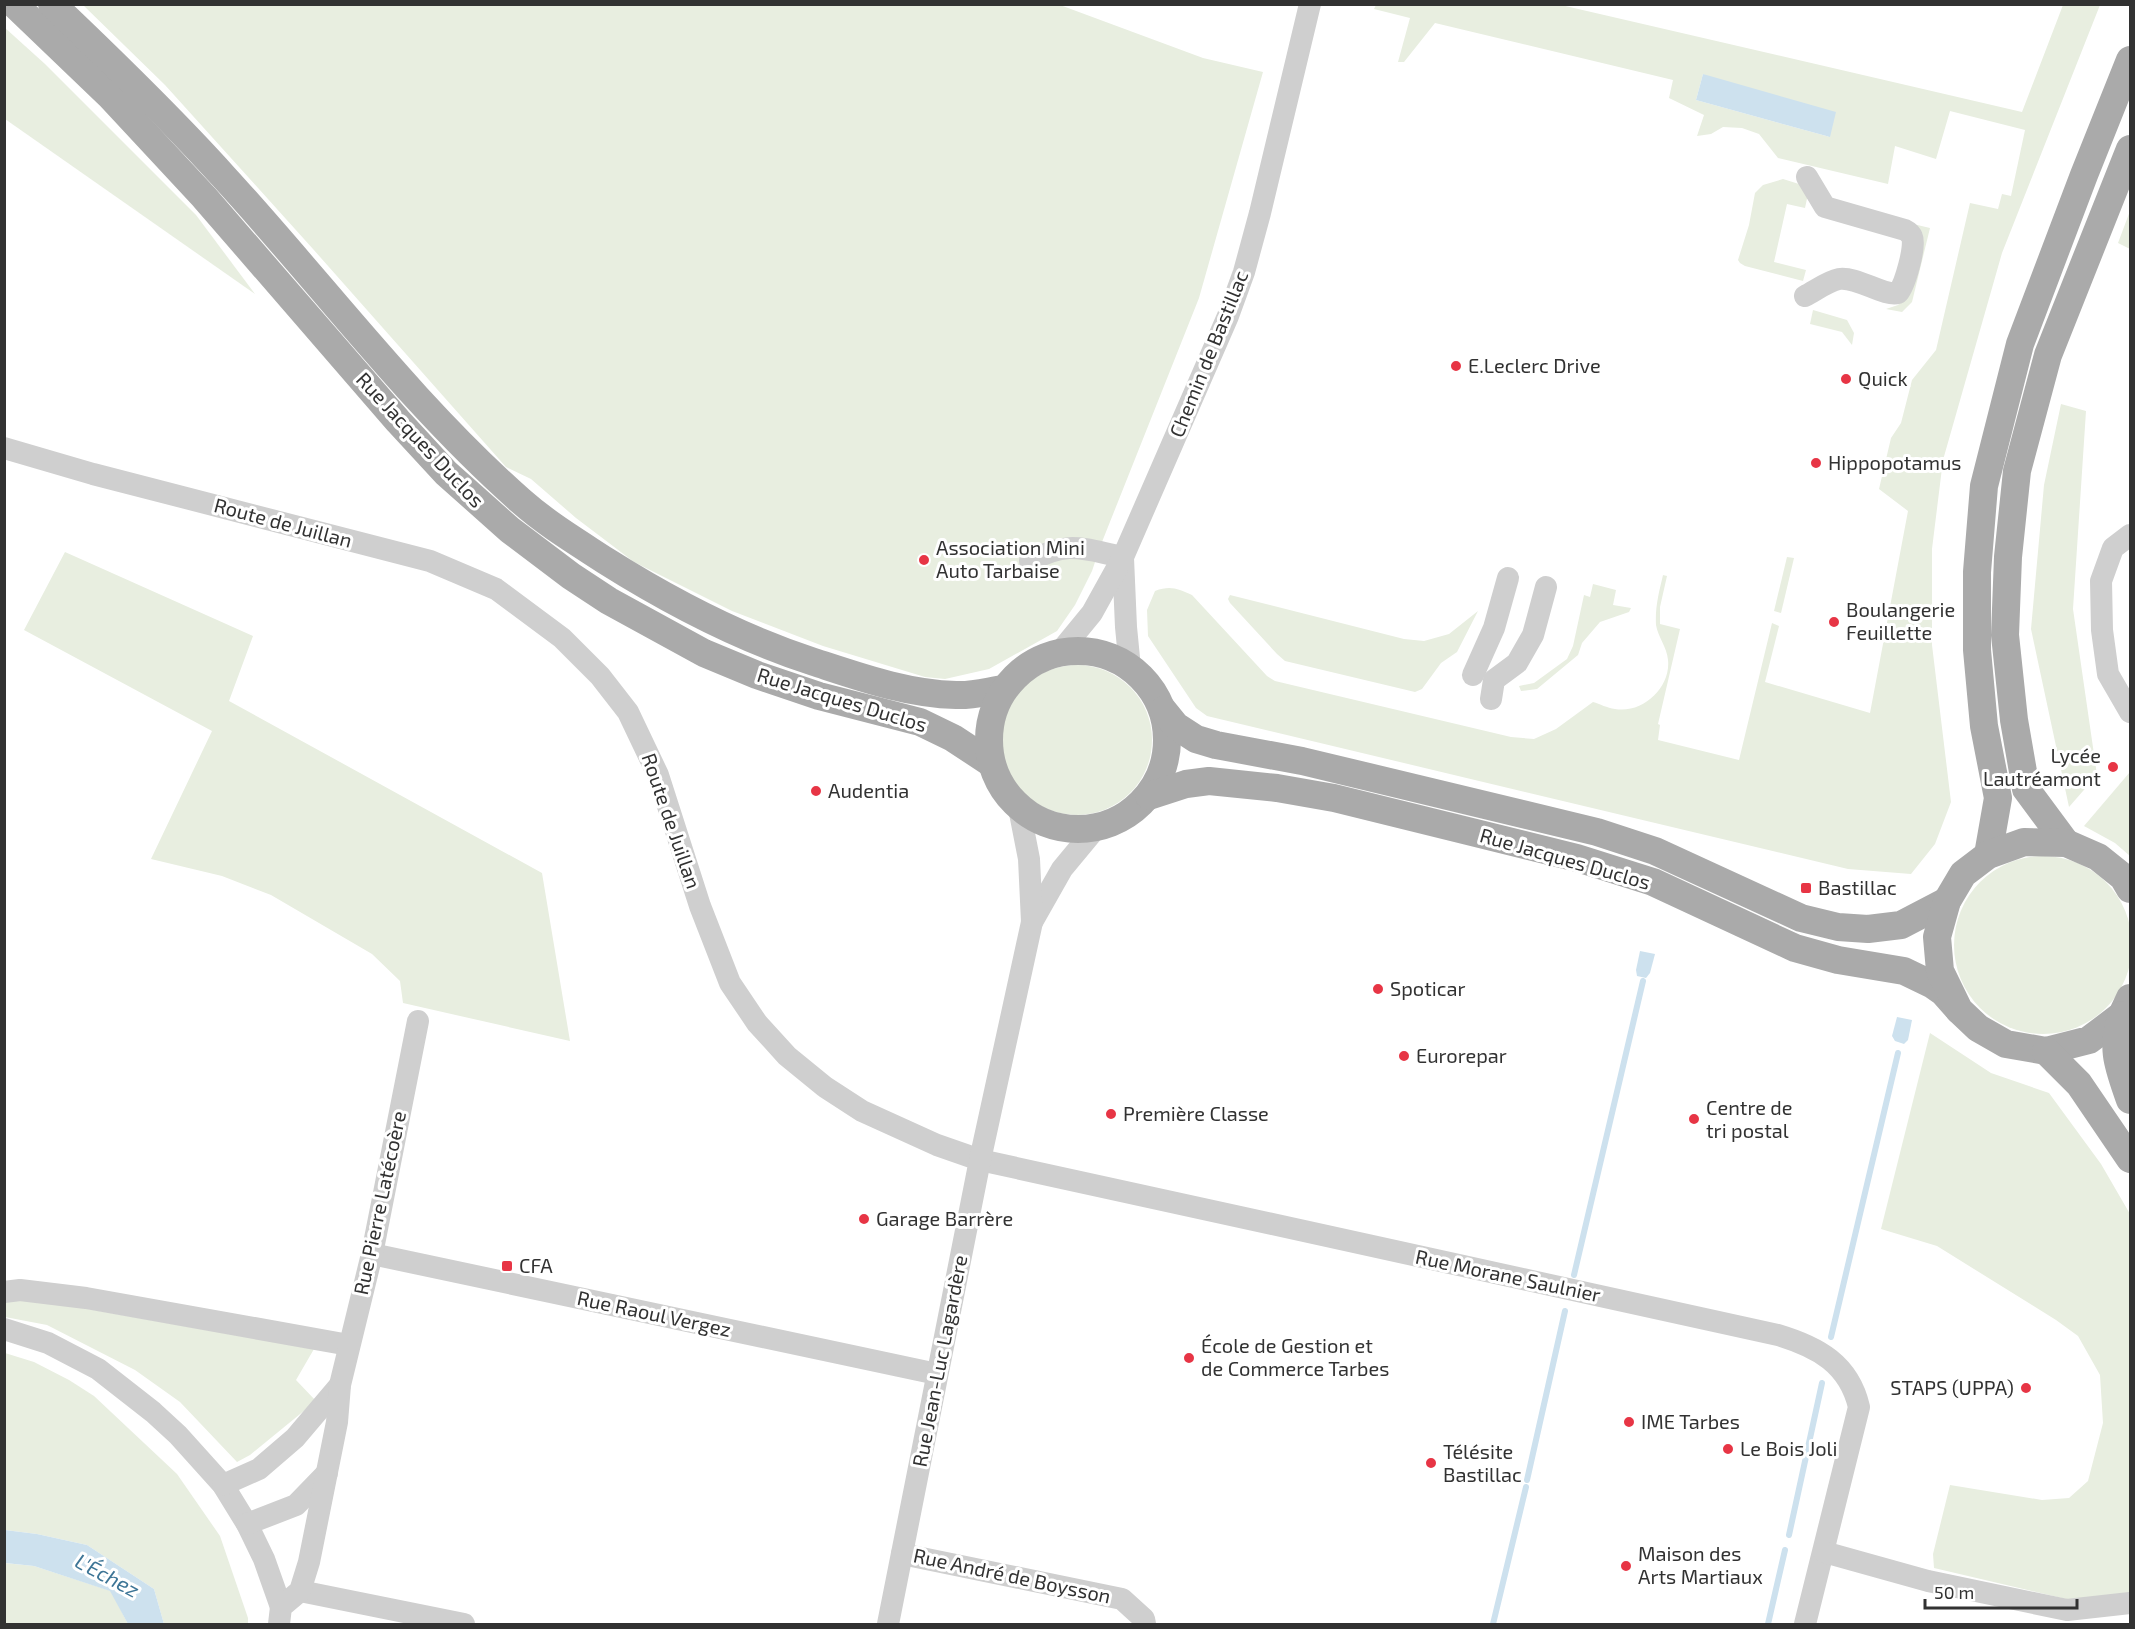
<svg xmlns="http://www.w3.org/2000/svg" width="2135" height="1629" viewBox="0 0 2135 1629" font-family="'Exo 2',sans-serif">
<rect width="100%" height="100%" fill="#fff"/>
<!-- green -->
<g fill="#e8eee0" fill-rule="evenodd">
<polygon points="83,5 1060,5 1203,58 1263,72 1199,298 1100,547 1092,571 1075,605 1057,631 989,669 945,679 925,677 823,646 732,611 634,562 576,518 531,479 506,467 313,249 165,85"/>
<path d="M 1376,5 L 1561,5 L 2022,112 L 2063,5 L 2100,5 L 2002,253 L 1943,460 L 1932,549 L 1932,645 L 1951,802 L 1935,844 L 1911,874 L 1848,869 L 1207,716 L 1196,708 L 1148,636 L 1147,610 L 1155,591 C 1171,585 1178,589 1192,595 L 1267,676 L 1275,681 L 1511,737 L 1534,739 L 1556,729 L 1593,702 C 1600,704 1607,708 1615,709 C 1643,714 1671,687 1668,660 C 1667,647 1658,637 1656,625 C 1655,607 1659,592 1663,575 L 1667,576 L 1660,607 L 1660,624 L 1680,629 L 1658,724 L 1660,725 L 1658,740 L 1739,760 L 1772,623 L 1779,626 L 1765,682 L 1870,713 L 1908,511 L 1879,489 L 1891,438 L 1901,423 L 1912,380 L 1936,350 L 1970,203 L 1998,209 L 2002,194 L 2011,196 L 2025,130 L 1950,111 L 1936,159 L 1895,146 L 1888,184 L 1778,158 L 1759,134 L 1742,128 L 1723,127 L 1711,134 L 1697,136 L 1704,115 L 1669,98 L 1673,80 L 1435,23 L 1404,62 L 1398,62 L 1410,18 L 1374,9 ZM 1703,74 L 1830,137 L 1696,100 Z"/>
<polygon points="4,27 45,64 196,215 255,294 5,119"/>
<polygon points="1783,179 1799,184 1808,194 1805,208 1787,204 1774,262 1806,270 1803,281 1745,266 1740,263 1738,260 1749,225 1755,193 1763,185"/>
<polygon points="2130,211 2130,249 2118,243"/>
<polygon points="1909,223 1930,228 1912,302 1902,312 1886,309 1898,305 1904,299"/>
<polygon points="1813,310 1847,320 1854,333 1852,345 1842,332 1810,324"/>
<polygon points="2061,404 2086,411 2073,609 2097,775 2069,807 2031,629 2044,485"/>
<polygon points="65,552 253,636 229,701 542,873 570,1041 403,1003 400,981 372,954 271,895 222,876 151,859 212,731 24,630"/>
<polygon points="1787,557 1794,558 1781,613 1774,611"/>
<polygon points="1593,584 1616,590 1613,605 1631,608 1629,612 1600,622 1582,643 1578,655 1537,689 1521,691 1519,686 1534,683 1567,659 1573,646 1584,595 1590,597"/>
<polygon points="1230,595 1404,639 1424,641 1449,634 1478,611 1457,652 1441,663 1422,689 1415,692 1285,661 1277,654 1230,603 1228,599"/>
<circle cx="1077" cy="740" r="75"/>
<polygon points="2130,772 2130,856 2115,843 2084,826"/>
<circle cx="2043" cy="945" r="89"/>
<polygon points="1930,1033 1991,1073 2049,1093 2101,1164 2130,1214 2130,1614 1934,1568 1933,1554 1950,1485 2042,1500 2069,1498 2088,1481 2103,1423 2100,1375 2078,1336 2056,1320 1937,1246 1881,1229"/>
<polygon points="20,1297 314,1349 296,1380 316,1401 250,1455 237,1462 180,1402 135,1370 47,1325 5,1317 5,1298"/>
<polygon points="5,1353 34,1362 69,1380 94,1396 177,1474 220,1536 248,1618 248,1624 164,1624 154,1589 87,1545 37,1534 5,1530"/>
<polygon points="4,1563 34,1566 111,1591 128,1624 5,1624"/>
</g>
<!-- water -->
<g fill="#cde1ee">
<polygon points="1703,74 1836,112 1830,137 1696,100"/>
<polygon points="1640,951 1655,954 1650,973 1646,978 1637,976 1636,970"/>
<polygon points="1897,1017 1912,1020 1908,1040 1904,1044 1895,1041 1892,1036"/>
<polygon points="5,1530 37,1534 87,1545 154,1589 164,1624 128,1624 110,1591 34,1566 5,1563"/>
</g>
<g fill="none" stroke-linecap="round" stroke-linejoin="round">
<!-- stream -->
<g stroke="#cde1ee" stroke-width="6">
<polyline points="1574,1275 1643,981"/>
<polyline points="1831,1337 1898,1053"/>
<polyline points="1527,1480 1565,1311"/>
<polyline points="1789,1535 1822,1383"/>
<polyline points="1493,1624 1526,1487"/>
<polyline points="1768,1624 1785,1550"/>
</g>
<!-- minor -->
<g stroke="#cfcfcf" stroke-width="22">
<path d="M 1805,296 C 1815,291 1828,281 1839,279 C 1856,276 1885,297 1898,293 C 1905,285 1916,246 1912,237 C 1911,234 1907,231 1905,230 L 1825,207 L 1807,177"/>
<path d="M 4,448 L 93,474 L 430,561 L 496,589 L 562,638 L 600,676 L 628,712 L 658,775 L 700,906 L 730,983 L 757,1023 L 787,1056 L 825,1087 L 862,1111 L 937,1145 L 980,1160 L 1778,1335 C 1818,1347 1849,1364 1859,1407 L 1805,1624"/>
<polyline points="2130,535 2113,548 2101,581 2102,630 2108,674 2130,712"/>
<polyline points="1123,558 1126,627 1130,668"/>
<path d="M 1030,561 C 1069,540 1082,549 1123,557"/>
<polyline points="1060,652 1092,613 1123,557 1228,316 1244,272 1260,213 1310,4"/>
<polyline points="1473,675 1494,628 1508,578"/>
<polyline points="1491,699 1494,680 1517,663 1533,635 1546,587"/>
<polyline points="1032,922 1062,869 1096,828"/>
<polyline points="372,1254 937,1374"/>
<polyline points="4,1292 20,1290 86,1298 349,1345"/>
<polyline points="4,1329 48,1343 98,1369 153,1412 178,1435 223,1485 247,1524 264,1559 281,1607"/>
<polyline points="223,1485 259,1469 295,1438 340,1385"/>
<polyline points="247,1524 296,1505 327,1473"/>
<polyline points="1824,1552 1928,1581 2067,1610 2130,1603"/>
<polyline points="902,1554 1122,1599 1144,1619 1145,1624"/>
<polyline points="300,1591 464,1624"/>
<polyline points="279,1624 281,1607 300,1591 309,1562 337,1422 340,1385 372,1254 418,1021"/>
<polyline points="888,1624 980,1160 1032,922 1029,859 1019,808"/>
</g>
<!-- major -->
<g stroke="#aaa" stroke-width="28">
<polyline points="14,4 111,97 204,197 398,421 446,473 510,530 571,576 609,601 704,653 757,675 819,696 920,722 953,738 991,763"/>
<path d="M 52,4 C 111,60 170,117 224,177 C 323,285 411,404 521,501 C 547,524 577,542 606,561 C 671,602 740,638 814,662 C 860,677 907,694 956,695 C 972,696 989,691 1004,689"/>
<circle cx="1078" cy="740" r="89"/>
<polyline points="1163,710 1176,726 1196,739 1216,745 1302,761 1597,832 1655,851 1801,918 1838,927 1868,929 1901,925 1947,901"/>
<polyline points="1149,796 1186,784 1209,781 1277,788 1334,798 1577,858 1653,882 1795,948 1838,960 1904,971 1933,985 1943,992 1959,1010"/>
<polyline points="2066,843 2026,789 2014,720 2005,635 2008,557 2017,471 2048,355 2130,149"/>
<polyline points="1988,855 1998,798 1984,726 1977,650 1977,572 1984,486 2020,344 2084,175 2130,60"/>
<polyline points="2130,889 2123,877 2098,857 2066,843 2024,842 1988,855 1963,874 1947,901 1937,937 1940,971 1959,1010 1978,1028 2006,1044 2046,1051 2089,1040 2122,1015 2130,998"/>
<path d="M 2122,1015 C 2110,1049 2119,1068 2130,1100"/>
<polyline points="2046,1051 2079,1084 2130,1159"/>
</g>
</g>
<!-- markers -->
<g fill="#e73545" stroke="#fff" stroke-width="2">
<circle cx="1456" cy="366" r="6"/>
<circle cx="1846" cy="379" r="6"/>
<circle cx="1816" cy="463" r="6"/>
<circle cx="924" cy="560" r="6"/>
<circle cx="1834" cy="622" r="6"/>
<circle cx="2113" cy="767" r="6"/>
<circle cx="816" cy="791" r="6"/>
<rect x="1800" y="882" width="12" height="12" rx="3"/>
<circle cx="1378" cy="989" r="6"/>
<circle cx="1404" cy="1056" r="6"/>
<circle cx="1111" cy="1114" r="6"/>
<circle cx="1694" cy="1119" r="6"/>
<circle cx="864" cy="1219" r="6"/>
<rect x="501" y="1260" width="12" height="12" rx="3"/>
<circle cx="1189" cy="1358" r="6"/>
<circle cx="2026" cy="1388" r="6"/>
<circle cx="1629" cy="1422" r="6"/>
<circle cx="1728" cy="1449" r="6"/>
<circle cx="1431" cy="1463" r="6"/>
<circle cx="1626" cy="1566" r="6"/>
</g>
<g text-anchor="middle" stroke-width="6" stroke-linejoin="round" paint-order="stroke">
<!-- street labels -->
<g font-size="20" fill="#323232" stroke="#fff">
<text transform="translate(1209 354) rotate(-68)" y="7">Chemin de Bastillac</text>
<text transform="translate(420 440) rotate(47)" y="7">Rue Jacques Duclos</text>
<text transform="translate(283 523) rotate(15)" y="7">Route de Juillan</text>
<text transform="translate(842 700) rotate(17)" y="7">Rue Jacques Duclos</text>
<text transform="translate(671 821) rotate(71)" y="7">Route de Juillan</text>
<text transform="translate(1565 859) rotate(16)" y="7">Rue Jacques Duclos</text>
<text transform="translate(380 1203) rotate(-78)" y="7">Rue Pierre Latécoère</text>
<text transform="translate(1508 1276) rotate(12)" y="7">Rue Morane Saulnier</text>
<text transform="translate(654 1314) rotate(12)" y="7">Rue Raoul Vergez</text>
<text transform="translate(940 1361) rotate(-79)" y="7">Rue Jean-Luc Lagardère</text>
<text transform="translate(1012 1576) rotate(12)" y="7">Rue André de Boysson</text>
</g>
<!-- poi labels -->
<g font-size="20" fill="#323232" stroke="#fff" text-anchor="start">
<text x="1468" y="373">E.Leclerc Drive</text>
<text x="1858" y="386">Quick</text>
<text x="1828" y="470">Hippopotamus</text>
<text x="936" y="555">Association Mini<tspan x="936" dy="23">Auto Tarbaise</tspan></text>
<text x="1846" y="617">Boulangerie<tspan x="1846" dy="23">Feuillette</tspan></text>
<text x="2101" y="763" text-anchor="end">Lycée<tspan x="2101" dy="23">Lautréamont</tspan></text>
<text x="828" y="798">Audentia</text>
<text x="1818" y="895">Bastillac</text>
<text x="1390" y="996">Spoticar</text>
<text x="1416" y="1063">Eurorepar</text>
<text x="1706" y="1115">Centre de<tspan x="1706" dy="23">tri postal</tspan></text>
<text x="1123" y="1121">Première Classe</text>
<text x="876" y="1226">Garage Barrère</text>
<text x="519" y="1273">CFA</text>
<text x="1201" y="1353">École de Gestion et<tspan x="1201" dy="23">de Commerce Tarbes</tspan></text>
<text x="2014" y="1395" text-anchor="end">STAPS (UPPA)</text>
<text x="1641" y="1429">IME Tarbes</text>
<text x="1740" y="1456">Le Bois Joli</text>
<text x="1443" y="1459">Télésite<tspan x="1443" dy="23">Bastillac</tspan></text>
<text x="1638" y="1561">Maison des<tspan x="1638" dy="23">Arts Martiaux</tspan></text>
</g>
<!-- water labels -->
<g font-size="21" font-style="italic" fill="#3d7596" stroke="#fff">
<text transform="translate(107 1576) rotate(28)" y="7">L'Échez</text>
</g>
</g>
<!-- border -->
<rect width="2135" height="1629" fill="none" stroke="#323232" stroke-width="12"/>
<!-- scale -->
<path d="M1925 1599v9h152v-9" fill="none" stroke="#323232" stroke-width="3"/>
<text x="1934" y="1599" font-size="18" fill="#323232" stroke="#ffffff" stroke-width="4.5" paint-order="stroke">50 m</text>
</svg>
